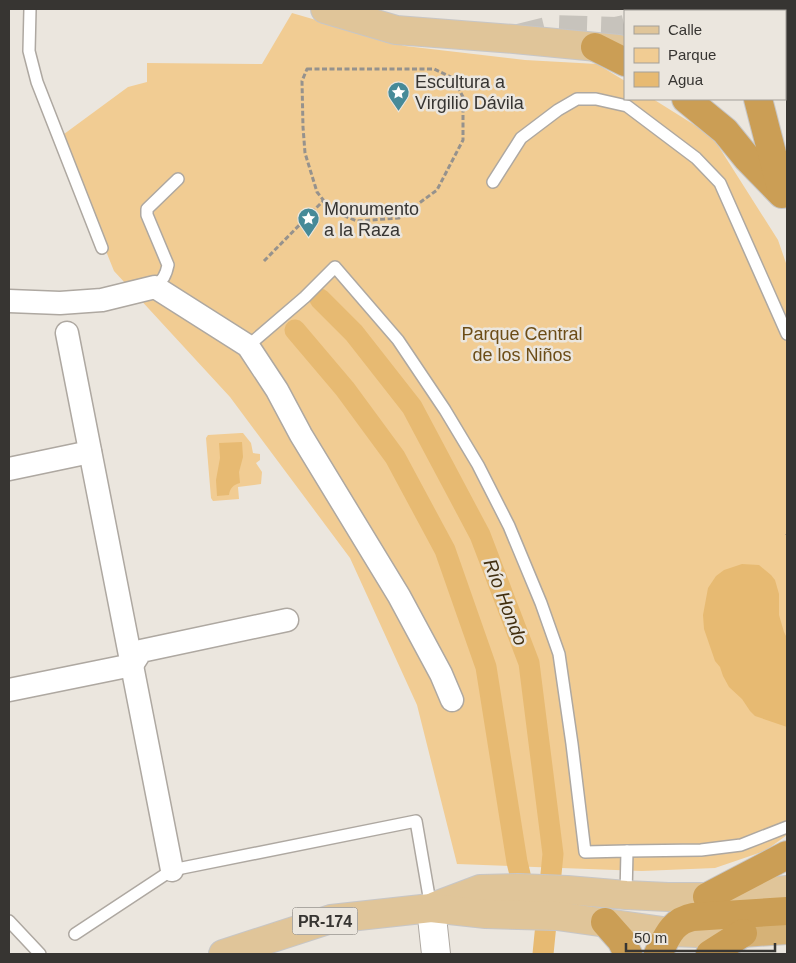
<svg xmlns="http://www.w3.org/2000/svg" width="796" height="963" viewBox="0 0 796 963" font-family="Arial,sans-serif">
<rect width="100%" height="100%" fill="#ebe6de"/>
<!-- green -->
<g fill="#f1cc93">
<polygon points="292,13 405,46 525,60 597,64 625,81 625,99 653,99 712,136 778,240 787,266 787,835 765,851 715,868 642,871 457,864 417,705 350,558 230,397 114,271 60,137 128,87 147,82 147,63 262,64"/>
<polygon points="241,433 243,433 251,443 253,453 260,454 260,460 256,463 262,472 261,484 238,487 239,499 213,501 211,498 206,438 208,435"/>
</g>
<!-- water -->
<g fill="#e7ba72">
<path d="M 242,442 L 243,457 L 239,472 L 240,483 C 233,485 230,488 229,495 L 217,496 L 216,480 L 220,458 L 219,443 Z"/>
<polygon points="742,564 759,565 771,575 775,580 779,594 779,615 784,632 787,638 787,727 755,716 750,711 742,699 729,687 723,676 720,667 715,661 704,629 703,615 708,588 716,576 724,570"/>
</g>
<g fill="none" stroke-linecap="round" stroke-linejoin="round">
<!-- canal -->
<g stroke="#e7ba72" stroke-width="21">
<polyline points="320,299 354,333 412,407 480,535 529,663 553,854 543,954"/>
<polyline points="295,330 345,389 395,457 445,550 486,667 517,862 527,903"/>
</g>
<!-- primary-tunnel -->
<g stroke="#c7c3bc" stroke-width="28" stroke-dasharray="28 14" stroke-linecap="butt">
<polyline points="646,11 648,9"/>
<polyline points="518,38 555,29 616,31 625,29"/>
</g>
<defs>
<g id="service">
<polyline points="30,9 29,51 37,82 102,248"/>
<polyline points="493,182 521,138 558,110 577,99 596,99 627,106 696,158 720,183 787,334"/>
<path d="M 155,287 C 163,280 166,275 168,265 L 147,215 L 147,209 L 178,179"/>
<polyline points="248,346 305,297 335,267 398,340 445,410 478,465 509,526 541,603 559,654 572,744 585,852 627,851 626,895"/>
<polyline points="627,851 701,850 741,845 787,827"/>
<polyline points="9,921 40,954"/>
<polyline points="75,934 172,870 416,821 431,908"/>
</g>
<g id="minor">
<polyline points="9,301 60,303 102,300 155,287 248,346 277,390 301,435 399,596 441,674 452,700"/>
<polyline points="67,333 172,870"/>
<polyline points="9,469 90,452"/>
<polyline points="9,690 132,665 141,651 287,620"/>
</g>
<polyline id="tertiary" points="431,908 436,954"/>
<g id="primary">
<polyline points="325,9 396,30 514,39 618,49"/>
<polyline points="785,45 787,41"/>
<polyline points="435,906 480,889 518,888 567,890 626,895 668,897 707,897 787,890"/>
<polyline points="223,954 331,919 431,908 486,914 557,916 670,932 724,934 743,933"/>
</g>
<g id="trunk">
<polyline points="740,9 740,11"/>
<polyline points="743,933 787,930"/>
</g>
<g id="motorway">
<polyline points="785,13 787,15"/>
<polyline points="595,47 625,62"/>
<polyline points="686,99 725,131 747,158 782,194"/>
<polyline points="758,99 782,192"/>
<polyline points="707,897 787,855"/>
<polyline points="605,922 621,940 628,954"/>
<path d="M 658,954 C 667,937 672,921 693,917 L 787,911"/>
<polyline points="710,954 743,933"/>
</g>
</defs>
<!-- service casing -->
<use href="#service" stroke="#aea8a1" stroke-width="14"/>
<!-- minor casing -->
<use href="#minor" stroke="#aea8a1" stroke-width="25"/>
<!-- tertiary casing -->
<use href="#tertiary" stroke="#aea8a1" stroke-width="30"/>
<!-- primary casing -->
<use href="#primary" stroke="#c7c6c6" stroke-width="30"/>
<!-- trunk casing -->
<use href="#trunk" stroke="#c7c6c6" stroke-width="30"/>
<!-- motorway casing -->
<use href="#motorway" stroke="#c7c6c6" stroke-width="30"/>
<!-- path -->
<g stroke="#96928d" stroke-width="3" stroke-dasharray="5 2.5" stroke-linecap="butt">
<polygon points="307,69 434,69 453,78 463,97 463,140 437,190 399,218 357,221 332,211 317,192 305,153 303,127 302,81"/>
<polyline points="264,261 323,201"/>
<polyline points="787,535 787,534"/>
</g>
<!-- service -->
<use href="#service" stroke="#fff" stroke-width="11"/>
<!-- minor -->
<use href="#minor" stroke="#fff" stroke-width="22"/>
<!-- tertiary -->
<use href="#tertiary" stroke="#fff" stroke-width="28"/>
<!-- primary -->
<use href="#primary" stroke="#e0c599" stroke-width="28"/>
<!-- trunk -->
<use href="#trunk" stroke="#d6b277" stroke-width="28"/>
<!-- motorway -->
<use href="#motorway" stroke="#cb9e55" stroke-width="28"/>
<defs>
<g id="rail">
<polyline points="717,9 719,11"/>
<polyline points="732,9 734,11"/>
<polyline points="785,75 787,77"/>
<polyline points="785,94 787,97"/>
</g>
</defs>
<!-- rail casing -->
<use href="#rail" stroke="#53514d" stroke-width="5.5"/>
<!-- rail -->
<use href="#rail" stroke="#ebe6de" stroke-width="4" stroke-dasharray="11" stroke-linecap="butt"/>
</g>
<!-- icons -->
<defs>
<symbol id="sight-pin" viewBox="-11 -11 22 30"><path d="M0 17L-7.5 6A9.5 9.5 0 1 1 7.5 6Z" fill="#468a98" stroke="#ebe6de"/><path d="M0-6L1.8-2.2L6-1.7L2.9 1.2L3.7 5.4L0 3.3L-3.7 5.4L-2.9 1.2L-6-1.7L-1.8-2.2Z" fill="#fff"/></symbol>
</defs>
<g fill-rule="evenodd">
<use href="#sight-pin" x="386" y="80" width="25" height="34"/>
<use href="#sight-pin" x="296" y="206" width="25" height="34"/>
</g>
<g text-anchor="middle" stroke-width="5" stroke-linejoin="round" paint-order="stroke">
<!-- shield labels -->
<rect fill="#ebe6de" stroke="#6d6a66" stroke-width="1" x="292.5" y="907.5" width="65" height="27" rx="4"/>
<g font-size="16" font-weight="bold" fill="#373532">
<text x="325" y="927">PR-174</text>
</g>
<!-- poi labels -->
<g font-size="18" fill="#373532" stroke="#ebe6de" text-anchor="start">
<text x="415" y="88">Escultura a<tspan x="415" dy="21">Virgilio Dávila</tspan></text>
<text x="324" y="215">Monumento<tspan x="324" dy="21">a la Raza</tspan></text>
</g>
<!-- park labels -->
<g font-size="18" fill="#6c4d17" stroke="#ebe6de">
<text x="522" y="340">Parque Central<tspan x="522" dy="21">de los Niños</tspan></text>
</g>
<!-- water labels -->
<g font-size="19" font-style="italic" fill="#433011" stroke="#ebe6de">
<text transform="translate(506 602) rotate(69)" y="7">Río Hondo</text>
</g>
</g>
<!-- border -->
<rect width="796" height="963" fill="none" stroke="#373532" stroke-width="20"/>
<!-- legend -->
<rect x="624" y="10" width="162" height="90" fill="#ebe6de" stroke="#a39f99"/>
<rect x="634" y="26" width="25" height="8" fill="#e0c599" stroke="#a39f99"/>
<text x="668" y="35" font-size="15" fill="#373532">Calle</text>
<rect x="634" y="48" width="25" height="15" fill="#f1cc93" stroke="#a39f99"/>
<text x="668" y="60" font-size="15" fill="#373532">Parque</text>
<rect x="634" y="72" width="25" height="15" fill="#e7ba72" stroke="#a39f99"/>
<text x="668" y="85" font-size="15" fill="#373532">Agua</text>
<!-- scale -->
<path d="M626 943v8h149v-8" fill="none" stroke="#373532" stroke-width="2.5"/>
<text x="634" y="943" font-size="15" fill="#373532" stroke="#ebe6de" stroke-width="4" paint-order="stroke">50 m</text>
</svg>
